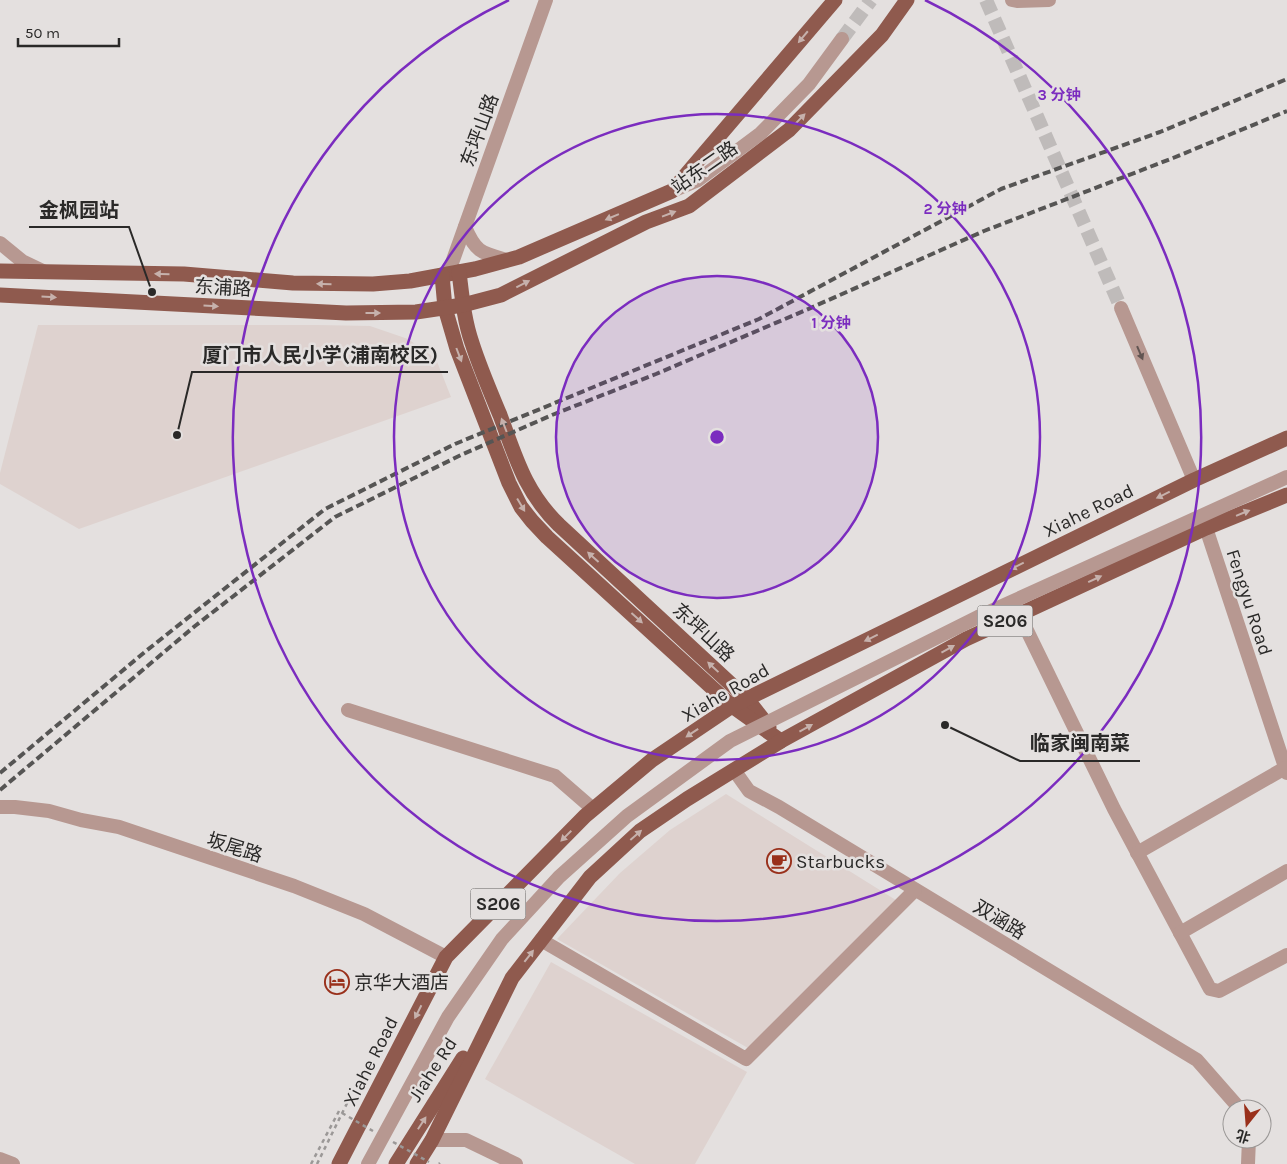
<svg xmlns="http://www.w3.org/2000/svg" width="1287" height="1164" viewBox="0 0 1287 1164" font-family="Karla,'Noto Sans SC',sans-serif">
<rect width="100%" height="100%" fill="#e4e0df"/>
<!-- built -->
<g fill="#ded2cf">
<polygon points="38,325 318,325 370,326 408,339 436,359 451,397 79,529 0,484 0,473"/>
<polygon points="726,794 899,902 748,1048 557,939 620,873 670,830"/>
<polygon points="551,962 747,1072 695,1164 635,1164 485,1079"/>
</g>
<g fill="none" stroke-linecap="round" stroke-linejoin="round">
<!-- minor-tunnel -->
<g stroke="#bfbbba" stroke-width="14" stroke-dasharray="14 7" stroke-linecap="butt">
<polyline points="986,0 1121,308"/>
<polyline points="842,39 871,0"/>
</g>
<!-- path -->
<g stroke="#9b9897" stroke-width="2.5" stroke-dasharray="4 4" stroke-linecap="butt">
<polyline points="311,1164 339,1111"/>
<polyline points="317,1164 361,1075"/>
<polyline points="439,1164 440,1163"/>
</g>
<!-- minor -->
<g stroke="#b79891" stroke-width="14">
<polyline points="1012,0 1017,1 1049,0"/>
<polyline points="672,191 698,180 761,133 809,84 842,39"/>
<path d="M 465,227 C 476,253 482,253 507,260"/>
<polyline points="0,243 22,261 45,272"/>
<polyline points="448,274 546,0"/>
<polyline points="1121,308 1194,480"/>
<polyline points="1206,528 1287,773"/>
<polyline points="1019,614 1114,809 1210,989 1219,991 1287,955"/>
<polyline points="348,710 555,776 593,809"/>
<polyline points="734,770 749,791 779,807 1197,1060 1240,1109"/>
<polyline points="0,807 15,807 49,811 81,820 119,827 294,886 364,914 446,957"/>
<polyline points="1137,853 1285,768"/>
<polyline points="1180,933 1287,871"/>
<polyline points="541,940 746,1059 915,890"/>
<polyline points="432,1140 466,1140 516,1164"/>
<polyline points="0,1159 13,1164"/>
<polyline points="1248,1164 1249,1139"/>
</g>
<!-- major -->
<g stroke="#8f5a4e" stroke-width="15">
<polyline points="0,271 184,274 293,283 373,284 410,281 475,269 519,257 672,191 835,0"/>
<path d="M 459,272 C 462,296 464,320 472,343 C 480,368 490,391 500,415 C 516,458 525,492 559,525 L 747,699 L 769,727"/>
<polyline points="442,275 445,308 457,349 509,483 521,507 532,521 547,537 732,706 781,741"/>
<polyline points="0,295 346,313 416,312 463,305 501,295 646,222 689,206 789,130 882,35 907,0"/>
<polyline points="339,1164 446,957 585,816 652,760 732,706 1194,480 1287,438"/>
<polyline points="396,1164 463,1058"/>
<polyline points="417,1164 432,1140 512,978 590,877 640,831 687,799 781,741 966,639 1206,528 1287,495"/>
</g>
<!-- rail -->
<g stroke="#565554" stroke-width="4" stroke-dasharray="8 4" stroke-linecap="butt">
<polyline points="0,773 146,651 325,509 455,444 759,319 1001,189 1160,132 1287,79"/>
<polyline points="0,790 195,626 335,517 461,455 552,415 656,374 806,310 984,231 1173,158 1287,111"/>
</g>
<!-- path-bridge -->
<g stroke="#9b9897" stroke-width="2.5" stroke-dasharray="4 4" stroke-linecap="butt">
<polyline points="342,1113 373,1131"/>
<polyline points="393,1142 429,1162"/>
</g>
<!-- minor-bridge -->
<polyline stroke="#b79891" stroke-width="14" points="368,1164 448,1017 502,939 559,877 627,816 730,741 978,617 1287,477"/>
</g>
<!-- one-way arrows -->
<defs><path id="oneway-solid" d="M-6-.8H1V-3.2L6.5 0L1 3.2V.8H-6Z" transform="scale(1.25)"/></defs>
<g fill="#c6b1ac">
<use href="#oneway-solid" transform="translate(803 37) rotate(130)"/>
<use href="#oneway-solid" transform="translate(800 119) rotate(-46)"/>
<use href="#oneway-solid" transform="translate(669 214) rotate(-21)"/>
<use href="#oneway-solid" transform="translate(612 217) rotate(157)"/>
<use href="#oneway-solid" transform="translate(162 274) rotate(-179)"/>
<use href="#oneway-solid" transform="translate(324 284) rotate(-179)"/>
<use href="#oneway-solid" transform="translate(523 284) rotate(-27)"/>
<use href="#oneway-solid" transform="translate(49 297) rotate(3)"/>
<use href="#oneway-solid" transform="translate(211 306) rotate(3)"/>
<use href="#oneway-solid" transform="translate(373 313)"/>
<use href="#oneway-solid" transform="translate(459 355) rotate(69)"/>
<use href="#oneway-solid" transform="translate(504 425) rotate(-111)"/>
<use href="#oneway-solid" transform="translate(1163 495) rotate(154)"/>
<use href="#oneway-solid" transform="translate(521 505) rotate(59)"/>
<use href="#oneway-solid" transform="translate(1243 513) rotate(-22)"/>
<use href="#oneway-solid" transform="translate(593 557) rotate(-138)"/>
<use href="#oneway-solid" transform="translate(1017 566) rotate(154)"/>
<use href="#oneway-solid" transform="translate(1095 579) rotate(-25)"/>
<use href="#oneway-solid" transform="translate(637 618) rotate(42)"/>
<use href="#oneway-solid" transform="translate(871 638) rotate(154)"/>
<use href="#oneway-solid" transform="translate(948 649) rotate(-29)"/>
<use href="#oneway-solid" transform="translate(713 667) rotate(-137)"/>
<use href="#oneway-solid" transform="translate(806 728) rotate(-29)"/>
<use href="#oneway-solid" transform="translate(692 733) rotate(146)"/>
<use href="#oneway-solid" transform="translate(636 835) rotate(-41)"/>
<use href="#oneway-solid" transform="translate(566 836) rotate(135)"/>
<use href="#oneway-solid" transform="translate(529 956) rotate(-52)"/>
<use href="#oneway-solid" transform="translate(418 1012) rotate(117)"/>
<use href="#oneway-solid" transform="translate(422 1123) rotate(-57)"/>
</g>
<use fill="#625552" href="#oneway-solid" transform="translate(1140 353) rotate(67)"/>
<!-- distance rings -->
<circle cx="717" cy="437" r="161" fill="#7b2cbf" fill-opacity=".12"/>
<g fill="none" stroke="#7b2cbf" stroke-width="2.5">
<circle cx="717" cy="437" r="161"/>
<circle cx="717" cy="437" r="323"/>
<path d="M925 0A484 484 0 1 1 509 0"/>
</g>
<!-- icons -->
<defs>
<symbol id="cafe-ring" viewBox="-11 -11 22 22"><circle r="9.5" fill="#e4e0df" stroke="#99301b" stroke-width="1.5"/><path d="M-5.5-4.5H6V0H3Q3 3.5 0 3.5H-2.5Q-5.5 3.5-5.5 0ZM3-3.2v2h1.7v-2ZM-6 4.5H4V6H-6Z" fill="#99301b"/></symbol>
<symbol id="hotel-ring" viewBox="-11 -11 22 22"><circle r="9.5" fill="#e4e0df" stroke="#99301b" stroke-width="1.5"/><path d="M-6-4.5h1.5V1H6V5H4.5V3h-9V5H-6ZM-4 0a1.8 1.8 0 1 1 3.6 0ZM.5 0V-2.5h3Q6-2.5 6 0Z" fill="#99301b"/></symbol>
</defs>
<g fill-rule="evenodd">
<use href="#cafe-ring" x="765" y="847" width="28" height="28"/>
<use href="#hotel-ring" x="323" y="968" width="28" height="28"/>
</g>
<g text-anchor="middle" stroke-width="5" stroke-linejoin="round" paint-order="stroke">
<!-- shield labels -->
<g fill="#e4e0df" stroke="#62605f" stroke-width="1">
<rect x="977.5" y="605.5" width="55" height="31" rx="4"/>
<rect x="470.5" y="888.5" width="55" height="31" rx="4"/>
</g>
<g font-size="18" font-weight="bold" fill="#2a2928">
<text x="1005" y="627">S206</text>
<text x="498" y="910">S206</text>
</g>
<!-- street labels -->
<g font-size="19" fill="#2a2928" stroke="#e4e0df">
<text transform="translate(479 130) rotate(-70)" y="7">东坪山路</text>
<text transform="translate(704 167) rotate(-35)" y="7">站东二路</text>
<text transform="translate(223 287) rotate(3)" y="7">东浦路</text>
<text transform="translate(1088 510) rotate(-26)" y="7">Xiahe Road</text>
<text transform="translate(1250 602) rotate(72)" y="7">Fengyu Road</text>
<text transform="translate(704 632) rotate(43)" y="7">东坪山路</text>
<text transform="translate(725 692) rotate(-30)" y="7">Xiahe Road</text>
<text transform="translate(235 847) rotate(18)" y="7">坂尾路</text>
<text transform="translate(1000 919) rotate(31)" y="7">双涵路</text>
<text transform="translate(370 1061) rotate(-63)" y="7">Xiahe Road</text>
<text transform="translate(432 1069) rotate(-57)" y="7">Jiahe Rd</text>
</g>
<!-- poi labels -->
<g font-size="19" fill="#2a2928" stroke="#e4e0df" text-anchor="start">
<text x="796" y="868">Starbucks</text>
<text x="354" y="989">京华大酒店</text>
</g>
</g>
<circle cx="717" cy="437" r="8" fill="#7b2cbf" stroke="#e4e0df" stroke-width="2.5"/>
<g font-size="15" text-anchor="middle" font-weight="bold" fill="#7b2cbf" stroke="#e4e0df" stroke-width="5" stroke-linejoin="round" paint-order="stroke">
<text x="1059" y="100">3 分钟</text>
<text x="945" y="214">2 分钟</text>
<text x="831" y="328">1 分钟</text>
</g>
<!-- callouts -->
<path fill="none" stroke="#2a2928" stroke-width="2" d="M152 292L129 227H29M177 435L192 372H448M945 725L1020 761H1140"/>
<g fill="#2a2928" stroke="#e4e0df" stroke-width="2">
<circle cx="152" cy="292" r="5"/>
<circle cx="177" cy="435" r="5"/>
<circle cx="945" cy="725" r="5"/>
</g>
<g font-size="20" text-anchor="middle" font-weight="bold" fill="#2a2928" stroke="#e4e0df" stroke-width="5" stroke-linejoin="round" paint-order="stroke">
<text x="79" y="217">金枫园站</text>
<text x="320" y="362">厦门市人民小学(浦南校区)</text>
<text x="1080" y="750">临家闽南菜</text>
</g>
<!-- north arrow -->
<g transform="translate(1247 1124) rotate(197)"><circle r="24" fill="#e4e0df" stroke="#9a9796"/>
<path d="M0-4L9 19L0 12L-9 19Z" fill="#99301b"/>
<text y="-8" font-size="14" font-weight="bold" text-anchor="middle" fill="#2a2928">北</text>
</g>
<!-- scale -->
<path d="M18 38v8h101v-8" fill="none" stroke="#2a2928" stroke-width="2.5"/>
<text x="25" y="38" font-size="15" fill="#2a2928" stroke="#e4e0df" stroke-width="4" paint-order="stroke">50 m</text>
</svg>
